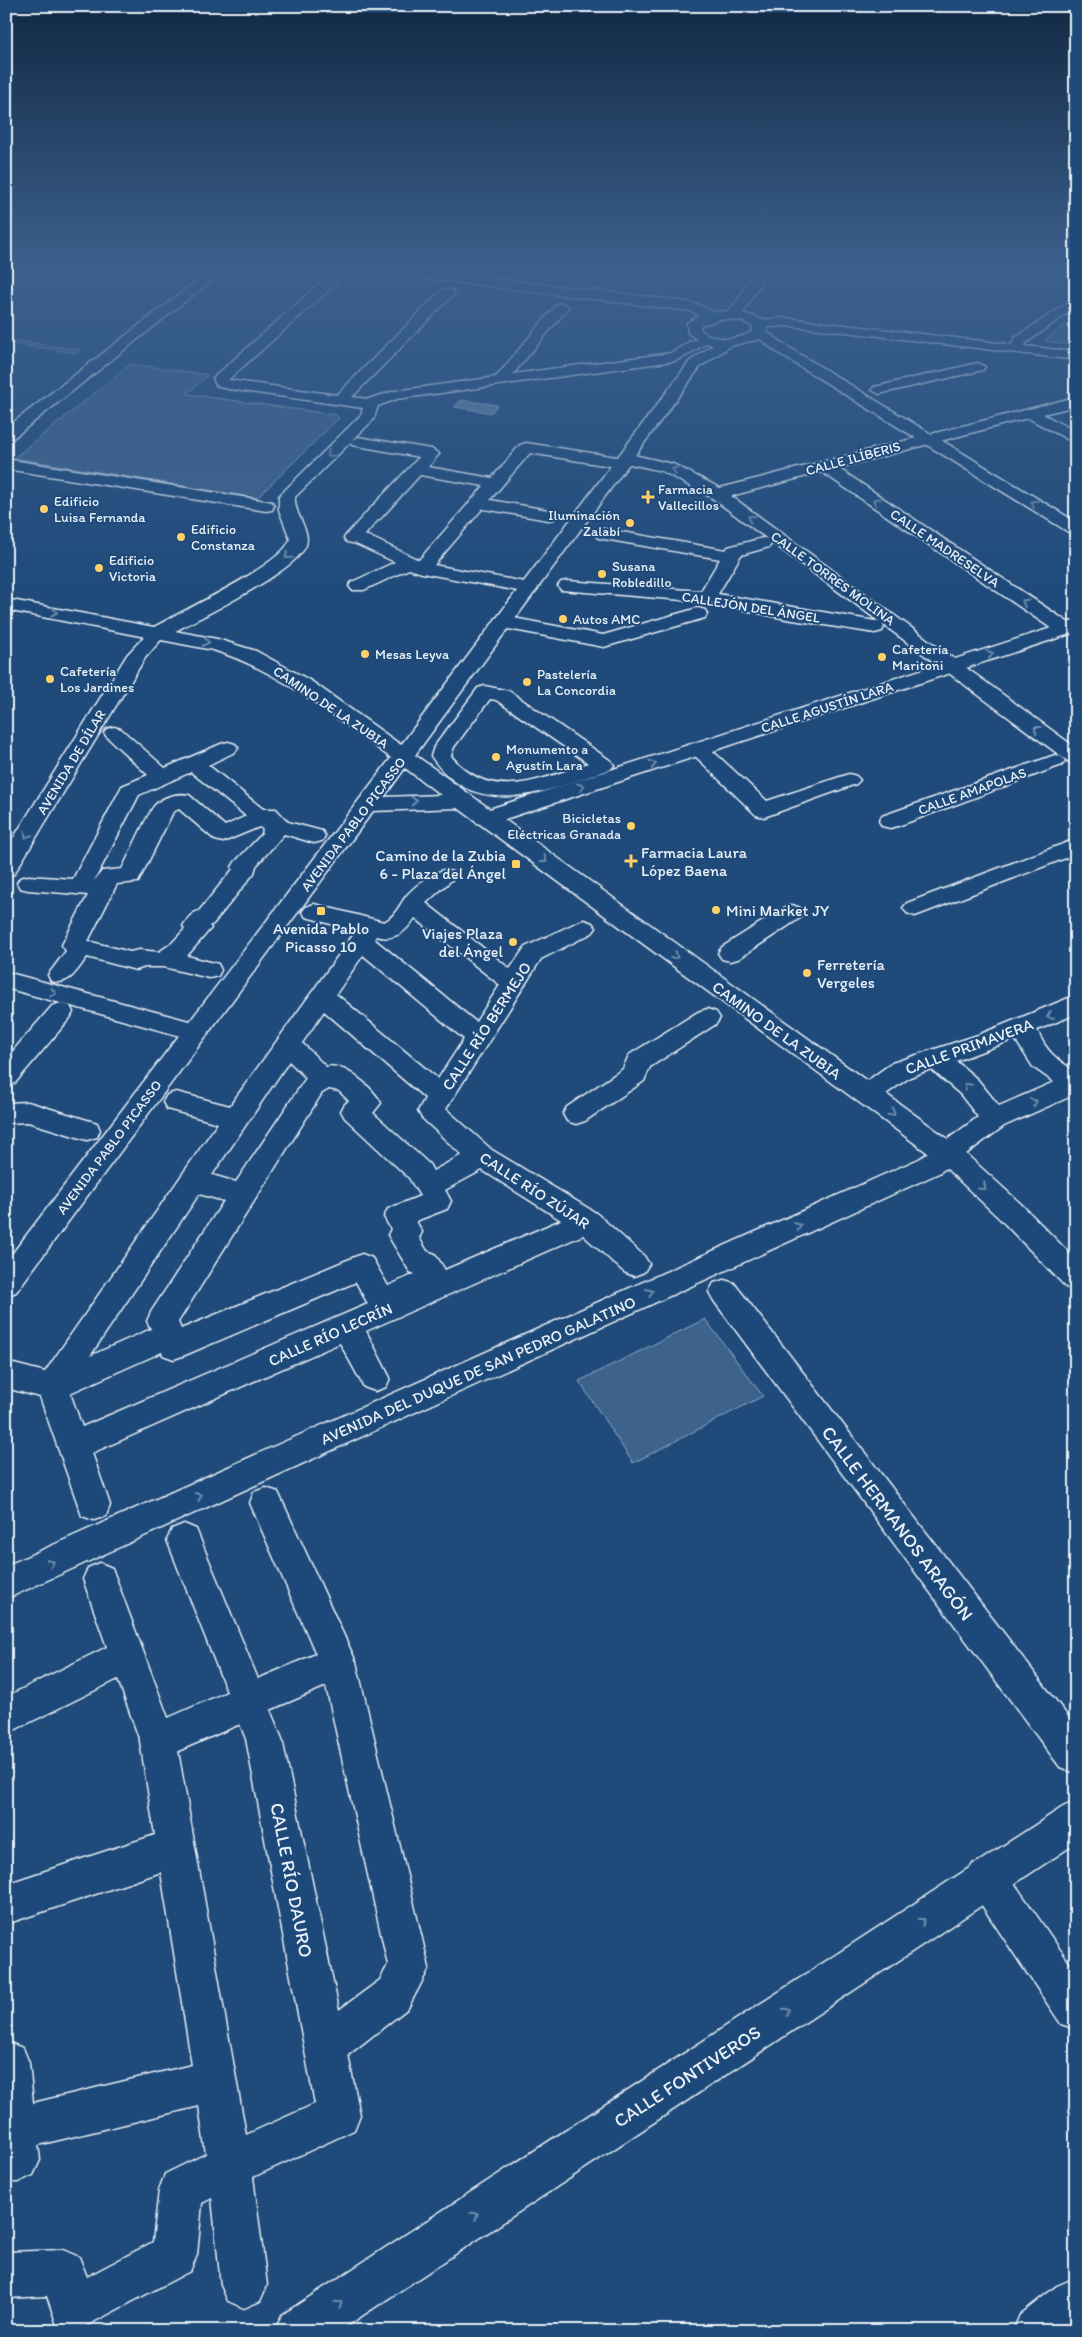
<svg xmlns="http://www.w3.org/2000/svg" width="1082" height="2337" viewBox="0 0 1082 2337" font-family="Itim,sans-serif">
<rect width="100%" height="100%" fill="#1f4a7a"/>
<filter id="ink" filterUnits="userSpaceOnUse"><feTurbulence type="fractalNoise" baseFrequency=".02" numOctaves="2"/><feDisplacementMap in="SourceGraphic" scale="10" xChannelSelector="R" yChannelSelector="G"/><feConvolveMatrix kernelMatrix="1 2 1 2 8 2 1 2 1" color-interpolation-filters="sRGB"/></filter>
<g filter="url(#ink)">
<!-- green -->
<g fill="#3c628c" stroke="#92aac2">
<polygon points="1076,317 1076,346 1045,341 1045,340"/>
<polygon points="6,339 81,350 77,353 6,343"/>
<polygon points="131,364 208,375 187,394 336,415 339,418 257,498 14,458"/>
<polygon points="705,1319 763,1396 633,1463 579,1381"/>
</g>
<!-- water -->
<polygon fill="#6685a7" stroke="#9ab0c7" points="461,400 498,405 491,413 454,407"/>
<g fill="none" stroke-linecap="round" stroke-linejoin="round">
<defs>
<g id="pedestrian">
<polygon points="978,363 985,367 983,370 879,394 872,390 874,387"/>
<polygon points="358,437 431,449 439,454 431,459 352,445 350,442"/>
<polygon points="6,459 266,501 272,502 274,506 272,510 266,511 6,469"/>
<polygon points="479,498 548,510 554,511 556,515 554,519 548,520 473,507 471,503 473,499"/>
<polygon points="374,510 380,511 382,515 365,535 371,540 368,544 362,545 347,542 344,538 347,534 368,511"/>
<polygon points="604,529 726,550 728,547 763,538 769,539 772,543 769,547 741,555 718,594 875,621 882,623 884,627 882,631 875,633 786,619 707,602 561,590 558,586 561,582 567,581 701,591 720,559 598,538 595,534 598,530"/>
<path d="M 485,686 L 509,691 L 611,761 L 614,765 L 611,769 C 550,790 476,824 431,756 L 434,747 L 478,688 ZM 490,699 L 496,700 L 588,763 C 539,780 491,804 451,756 L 454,747 Z"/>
<path d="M 114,727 L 121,729 L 165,768 L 221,744 L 228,742 L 235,744 L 238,748 L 235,752 L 208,765 L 263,809 L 276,809 L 288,822 L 322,831 L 325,836 L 322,841 L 314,843 L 284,834 L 256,866 L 254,873 L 213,924 L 209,926 L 211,928 L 187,956 L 218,964 L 221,970 L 218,976 L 209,978 L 164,967 L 145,967 L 136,970 L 87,957 C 77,970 70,986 51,981 L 48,975 L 66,951 L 62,945 L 88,895 L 28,890 L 20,888 L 17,883 L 20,878 L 28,876 L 73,879 L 122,786 L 148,775 L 107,737 L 104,733 L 107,729 ZM 191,772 L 246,816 L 225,826 L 189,795 C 179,793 164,796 156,804 C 148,811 129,857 122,869 L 102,871 L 94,881 L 139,795 ZM 179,809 L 215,840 L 223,842 L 259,827 L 263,829 L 262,834 L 235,862 L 232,867 L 233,869 L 199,911 C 191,913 187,920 183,926 L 185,929 L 172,943 L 159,952 L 139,950 L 130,952 L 88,941 L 117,884 L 138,882 L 173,812 Z"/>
<polygon points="1055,755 1062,757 1065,761 1062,765 898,826 890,828 882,826 879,821 882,816"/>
<polygon points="1076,839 1076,854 923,913 915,916 907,913 903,908 907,903"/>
<path d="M 444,870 L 452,872 L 455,877 L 426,903 L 510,969 L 525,947 L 576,923 L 584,920 L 592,923 L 596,928 L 592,933 L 541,959 L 446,1109 L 492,1150 L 596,1213 L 644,1256 L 649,1264 L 644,1272 L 634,1276 L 624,1272 L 583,1235 L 366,1331 L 390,1378 L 386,1387 L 375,1391 L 364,1387 L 340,1343 L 92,1453 L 110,1505 L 106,1516 L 94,1520 L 82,1516 L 40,1397 L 6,1388 L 6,1362 L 45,1372 L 218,1123 L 167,1109 L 163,1102 L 167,1095 L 176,1092 L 230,1106 L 356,931 L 306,917 L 302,912 L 306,907 L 314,904 L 384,922 C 395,917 400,904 407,895 C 416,885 432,873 444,870 ZM 415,918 L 500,985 L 476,1022 L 374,939 L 376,936 C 394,941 405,933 415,918 ZM 363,955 L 464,1039 L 438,1079 L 336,994 ZM 324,1011 L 425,1098 L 418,1111 L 422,1118 L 462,1155 L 433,1171 L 429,1164 L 373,1113 L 381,1103 C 373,1088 344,1062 326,1067 L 302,1043 ZM 289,1061 L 306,1078 L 236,1182 L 212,1175 ZM 329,1089 L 339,1091 L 349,1101 L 345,1104 L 341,1111 L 345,1118 L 409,1178 L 420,1196 L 388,1209 L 384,1217 L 391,1229 L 388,1235 L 410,1272 L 415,1274 L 388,1286 L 372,1258 L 362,1254 L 181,1329 L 178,1322 L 322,1093 ZM 482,1170 L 561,1220 L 445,1270 L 435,1254 L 427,1251 L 419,1238 L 422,1232 L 416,1221 L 447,1209 L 451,1201 L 445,1190 ZM 199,1194 L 224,1201 L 151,1312 L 147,1321 L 151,1329 L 90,1356 ZM 356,1282 L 368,1304 L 82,1427 L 70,1393 L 162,1352 L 163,1355 L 174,1359 L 185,1355 Z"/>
<polygon points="792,905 800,908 804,913 800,918 738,959 730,961 722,959 718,953 722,947 784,908"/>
<polygon points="61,1003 70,1006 73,1012 70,1018 15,1083 6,1085 6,1059 52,1006"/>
<polygon points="707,1009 716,1012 720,1018 716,1024 650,1067 644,1081 585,1121 576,1124 567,1121 563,1114 567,1107 623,1069 629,1055 698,1012"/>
<polygon points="28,1102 97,1123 100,1130 97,1137 87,1140 28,1122 6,1123 6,1103"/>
<polygon points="724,1280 734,1283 1076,1727 1076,1771 1073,1772 1060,1767 714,1301 709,1292 714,1283"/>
<path d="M 266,1488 L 278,1492 L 356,1662 L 429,1968 L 408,2008 L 348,2055 L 360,2115 L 354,2130 L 253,2177 L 267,2285 L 260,2301 L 244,2308 L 228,2301 L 221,2285 L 212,2198 L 202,2203 L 197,2255 L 190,2271 L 76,2331 L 57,2325 L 47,2296 L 6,2298 L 6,2252 L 63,2250 L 79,2257 L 87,2277 L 153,2242 L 159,2190 L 165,2174 L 206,2154 L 199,2106 L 38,2145 L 40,2160 L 33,2175 L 18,2182 L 6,2182 L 6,2042 L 23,2048 L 29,2063 L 33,2103 L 192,2065 L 161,1872 L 6,1924 L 6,1884 L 155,1835 L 140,1741 L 118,1679 L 6,1734 L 6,1697 L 107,1647 L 83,1579 L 88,1568 L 100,1563 L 112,1568 L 168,1718 L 227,1692 L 167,1540 L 172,1529 L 184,1524 L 196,1529 L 258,1679 L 316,1654 L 250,1503 L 254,1492 ZM 326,1686 L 388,1965 L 380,1980 L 339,2010 L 282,1739 L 270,1710 ZM 240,1724 L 246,1739 L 315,2104 L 246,2135 L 178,1751 Z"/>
</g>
<g id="minor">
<path d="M 333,275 L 338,276 L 340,279 L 338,282 L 228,380 L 337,395 L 442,290 L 452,290 L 454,293 L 452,296 L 352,397 L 368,399 L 395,391 L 496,377 L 557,304 L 562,303 L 569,307 L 513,374 L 671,353 L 689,342 L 701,338 L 708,342 L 686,356 L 674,361 L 397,399 L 378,406 L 373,420 L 295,497 C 293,514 311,529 306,545 C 296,573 193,620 165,637 L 151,637 L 149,633 L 151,629 C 177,613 285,564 290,539 L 279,510 L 279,496 L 361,415 L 363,408 L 228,389 L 216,385 L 213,378 L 328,276 Z"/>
<polygon points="1076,297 1076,307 1026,343 1022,352 1012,352 1010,349 1015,338"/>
<polygon points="1076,397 1076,406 1043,414 1076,432 1076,444 1028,418 838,468 1072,625 1074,629 1072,633 1058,633 822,472 731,496 1076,748 1076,764 1069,762 712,498 662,471 630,464 622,468 530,453 434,565 535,584 538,588 535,592 529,593 422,573 409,569 364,590 352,590 349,586 352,582 395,562 356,544 353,540 356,536 368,536 419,560 484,486 420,475 380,519 368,519 366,515 368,511 425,451 431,449 439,454 428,467 492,478 520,445 526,443 617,457 625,453 673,464 720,488"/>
<polygon points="698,608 705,610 707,614 705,618 604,647 503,628 496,626 494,622 496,618 503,616 603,635"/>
<polygon points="699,743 706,745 767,801 849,774 856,776 860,780 856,784 764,817 756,815 692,753 689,749 692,745"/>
<polygon points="6,972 204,1025 208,1031 204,1037 195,1040 6,988"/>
<polygon points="987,1859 1001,1864 1076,1973 1076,2029 1061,2024 973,1892 968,1878 973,1864"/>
<polygon points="1073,2279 1076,2280 1076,2329 1073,2331 1013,2331 1020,2315 1057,2286"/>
</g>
<g id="tertiary">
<polygon points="212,269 226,269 12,439 6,441 6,428"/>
<polygon points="785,318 1076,352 1076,360 812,328 785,326 758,328 751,324 758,320"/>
<polygon points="1076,620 1076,632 493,823 485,825 477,823 474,818 477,813"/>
<polygon points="158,627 165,629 167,633 145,658 14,874 6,876 6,850 127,655 151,629"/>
<polygon points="1076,1801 1076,1843 339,2331 275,2331 282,2315 1063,1807"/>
</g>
<path id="secondary" d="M 375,269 L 412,269 L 675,300 L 699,305 L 715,312 L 730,311 L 757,269 L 769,269 L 743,313 L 758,318 L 768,328 L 767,332 L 788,347 L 1076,522 L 1076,534 L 1070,533 L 778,353 L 760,339 L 730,346 L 700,367 L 415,755 L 867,1081 L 892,1063 L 978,1035 L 1076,995 L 1076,1014 L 1037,1030 C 1045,1050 1057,1061 1076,1071 L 1076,1094 L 1004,1126 L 966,1154 L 1020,1203 L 1076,1260 L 1076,1291 L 1066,1287 L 1000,1219 L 946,1168 L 939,1173 L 6,1599 L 6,1566 L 919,1159 L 928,1153 L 458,808 L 373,811 L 16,1292 L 6,1296 L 6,1262 L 391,758 C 335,717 281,671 213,650 L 6,610 L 6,599 L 217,639 L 256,651 L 311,681 L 401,745 L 690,361 L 713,345 L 701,342 L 688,333 L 687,323 L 699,315 L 690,311 L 381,273 ZM 722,319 L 742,321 L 753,327 L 753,331 C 738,341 714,342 700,329 L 701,325 ZM 405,768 L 441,795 L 384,797 ZM 1015,1039 L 1033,1067 L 1054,1082 L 999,1106 L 978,1080 L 956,1061 ZM 931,1069 L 960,1094 L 978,1117 L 948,1139 L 886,1094 L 910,1077 Z"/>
</defs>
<!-- pedestrian casing -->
<use href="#pedestrian" stroke="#e8f1f8" stroke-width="3"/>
<!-- minor casing -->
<use href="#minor" stroke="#e8f1f8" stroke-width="3"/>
<!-- tertiary casing -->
<use href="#tertiary" stroke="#e8f1f8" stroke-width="3"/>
<!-- secondary casing -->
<use href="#secondary" stroke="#e8f1f8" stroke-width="3"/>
<!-- pedestrian -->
<use href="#pedestrian" fill="#1f4a7a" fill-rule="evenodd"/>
<!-- minor -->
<use href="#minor" fill="#1f4a7a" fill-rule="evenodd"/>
<!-- tertiary -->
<use href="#tertiary" fill="#1f4a7a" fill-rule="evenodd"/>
<!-- secondary -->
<use href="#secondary" fill="#1f4a7a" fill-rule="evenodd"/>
</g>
<!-- one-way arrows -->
<defs><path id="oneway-chevron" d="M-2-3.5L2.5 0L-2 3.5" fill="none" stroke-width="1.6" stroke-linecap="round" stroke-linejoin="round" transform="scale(1.25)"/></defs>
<g stroke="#6f8dac">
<use href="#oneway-chevron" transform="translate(330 454) rotate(136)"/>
<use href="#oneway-chevron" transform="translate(675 470) rotate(-156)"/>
<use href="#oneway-chevron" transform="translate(876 501) rotate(-146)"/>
<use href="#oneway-chevron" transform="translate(1034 503) rotate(-149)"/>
<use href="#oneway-chevron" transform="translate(751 518) rotate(-144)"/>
<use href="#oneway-chevron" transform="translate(288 556) rotate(139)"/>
<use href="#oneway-chevron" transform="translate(1025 602) rotate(-146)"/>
<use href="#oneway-chevron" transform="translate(54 612) rotate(11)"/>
<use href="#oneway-chevron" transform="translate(206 642) rotate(13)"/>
<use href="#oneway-chevron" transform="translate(990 654) rotate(-18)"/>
<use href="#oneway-chevron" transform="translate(1037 729) rotate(-143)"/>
<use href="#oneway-chevron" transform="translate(653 764) rotate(-18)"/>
<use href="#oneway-chevron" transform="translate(581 787) rotate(-18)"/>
<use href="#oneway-chevron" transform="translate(414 801) rotate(-2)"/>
<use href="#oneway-chevron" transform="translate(27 835) rotate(121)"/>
<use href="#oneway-chevron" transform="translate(544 860) rotate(36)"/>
<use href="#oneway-chevron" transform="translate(675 956) rotate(36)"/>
<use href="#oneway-chevron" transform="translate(53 993) rotate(15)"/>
<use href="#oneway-chevron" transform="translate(1050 1016) rotate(157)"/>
<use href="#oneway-chevron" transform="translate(967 1086) rotate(-135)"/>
<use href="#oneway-chevron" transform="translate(1034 1102) rotate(-23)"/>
<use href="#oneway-chevron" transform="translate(892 1113) rotate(36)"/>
<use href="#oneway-chevron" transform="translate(983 1187) rotate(43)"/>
<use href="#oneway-chevron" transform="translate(798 1226) rotate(-24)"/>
<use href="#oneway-chevron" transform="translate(650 1292) rotate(-24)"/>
<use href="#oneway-chevron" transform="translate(199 1496) rotate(-24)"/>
<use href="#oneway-chevron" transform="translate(51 1563) rotate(-24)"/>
<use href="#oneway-chevron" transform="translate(922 1921) rotate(-33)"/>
<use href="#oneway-chevron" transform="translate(787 2011) rotate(-33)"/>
<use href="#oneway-chevron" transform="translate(475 2215) rotate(-33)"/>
<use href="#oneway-chevron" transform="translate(339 2304) rotate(-33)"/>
</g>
</g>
<!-- sky -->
<linearGradient id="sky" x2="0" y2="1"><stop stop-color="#112943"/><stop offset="0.45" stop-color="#3c608d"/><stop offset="1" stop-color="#3c608d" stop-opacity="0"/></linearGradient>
<rect width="1082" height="596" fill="url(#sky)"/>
<!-- markers -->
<g fill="#ffd166" stroke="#1f4a7a" stroke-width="2">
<path d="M645.5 489.5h5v5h5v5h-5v5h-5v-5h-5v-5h5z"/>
<circle cx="44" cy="509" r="5"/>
<circle cx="630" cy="523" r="5"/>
<circle cx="181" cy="537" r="5"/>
<circle cx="99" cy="568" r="5"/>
<circle cx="602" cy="574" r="5"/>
<circle cx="563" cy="619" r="5"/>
<circle cx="365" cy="654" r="5"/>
<circle cx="882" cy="657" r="5"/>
<circle cx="50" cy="679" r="5"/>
<circle cx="527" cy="682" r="5"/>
<circle cx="496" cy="757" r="5"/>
<circle cx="631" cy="826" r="5"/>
<path d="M628.5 853.5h5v5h5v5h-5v5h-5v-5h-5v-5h5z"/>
<rect x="511" y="859" width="10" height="10" rx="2.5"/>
<circle cx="716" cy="910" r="5"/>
<rect x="316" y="906" width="10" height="10" rx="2.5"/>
<circle cx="513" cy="942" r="5"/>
<circle cx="807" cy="973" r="5"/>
</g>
<g text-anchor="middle" stroke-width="4" stroke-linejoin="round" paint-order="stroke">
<!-- far-street labels -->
<g font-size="14" fill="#e8f1f8" stroke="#1f4a7a">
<text transform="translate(853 458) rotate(-15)" y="5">CALLE ILÍBERIS</text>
<text transform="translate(945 548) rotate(34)" y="5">CALLE MADRESELVA</text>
<text transform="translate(833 578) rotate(36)" y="5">CALLE TORRES MOLINA</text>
<text transform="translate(751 607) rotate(9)" y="5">CALLEJÓN DEL ÁNGEL</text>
<text transform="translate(331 707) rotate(34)" y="5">CAMINO DE LA ZUBIA</text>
<text transform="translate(827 707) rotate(-18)" y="5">CALLE AGUSTÍN LARA</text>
<text transform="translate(71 762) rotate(-59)" y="5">AVENIDA DE DÍLAR</text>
<text transform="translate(972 791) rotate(-20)" y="5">CALLE AMAPOLAS</text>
<text transform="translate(353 824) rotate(-53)" y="5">AVENIDA PABLO PICASSO</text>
<text transform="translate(109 1147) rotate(-53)" y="5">AVENIDA PABLO PICASSO</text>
</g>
<!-- far-poi labels -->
<g font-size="14" fill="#e8f1f8" stroke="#1f4a7a" text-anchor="start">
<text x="658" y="494">Farmacia<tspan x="658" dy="16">Vallecillos</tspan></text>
<text x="54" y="506">Edificio<tspan x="54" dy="16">Luisa Fernanda</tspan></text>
<text x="620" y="520" text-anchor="end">Iluminación<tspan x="620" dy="16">Zalabí</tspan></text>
<text x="191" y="534">Edificio<tspan x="191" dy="16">Constanza</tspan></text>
<text x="109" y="565">Edificio<tspan x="109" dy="16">Victoria</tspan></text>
<text x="612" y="571">Susana<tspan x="612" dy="16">Robledillo</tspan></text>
<text x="573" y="624">Autos AMC</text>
<text x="892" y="654">Cafetería<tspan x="892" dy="16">Maritoñi</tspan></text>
<text x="375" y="659">Mesas Leyva</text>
<text x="60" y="676">Cafetería<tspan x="60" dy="16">Los Jardines</tspan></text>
<text x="537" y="679">Pastelería<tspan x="537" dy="16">La Concordia</tspan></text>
<text x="506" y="754">Monumento a<tspan x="506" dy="16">Agustín Lara</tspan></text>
<text x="621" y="823" text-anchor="end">Bicicletas<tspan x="621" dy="16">Eléctricas Granada</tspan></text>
</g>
<!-- poi labels -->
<g font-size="16" fill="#e8f1f8" stroke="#1f4a7a" text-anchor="start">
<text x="641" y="858">Farmacia Laura<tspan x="641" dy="18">López Baena</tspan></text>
<text x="506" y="861" text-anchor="end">Camino de la Zubia<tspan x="506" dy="18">6 - Plaza del Ángel</tspan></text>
<text x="726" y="916">Mini Market JY</text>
<text x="321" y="934" text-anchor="middle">Avenida Pablo<tspan x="321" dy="18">Picasso 10</tspan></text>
<text x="503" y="939" text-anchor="end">Viajes Plaza<tspan x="503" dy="18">del Ángel</tspan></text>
<text x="817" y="970">Ferretería<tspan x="817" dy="18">Vergeles</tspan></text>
</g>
<!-- street labels -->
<g font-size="16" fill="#e8f1f8" stroke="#1f4a7a">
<text transform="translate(486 1026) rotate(-57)" y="6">CALLE RÍO BERMEJO</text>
<text transform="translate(777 1030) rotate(36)" y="6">CAMINO DE LA ZUBIA</text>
<text transform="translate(969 1046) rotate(-20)" y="6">CALLE PRIMAVERA</text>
<text transform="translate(535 1190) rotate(33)" y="6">CALLE RÍO ZÚJAR</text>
<text transform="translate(330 1334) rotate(-24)" y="6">CALLE RÍO LECRÍN</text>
<text transform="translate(478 1370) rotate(-24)" y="6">AVENIDA DEL DUQUE DE SAN PEDRO GALATINO</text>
</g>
<!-- near-street labels -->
<g font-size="19" fill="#e8f1f8" stroke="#1f4a7a">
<text transform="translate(898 1523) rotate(53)" y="7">CALLE HERMANOS ARAGÓN</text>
<text transform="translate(292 1880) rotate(79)" y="7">CALLE RÍO DAURO</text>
<text transform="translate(687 2076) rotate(-33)" y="7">CALLE FONTIVEROS</text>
</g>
</g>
<!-- margin -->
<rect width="1082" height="2337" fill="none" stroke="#1f4a7a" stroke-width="25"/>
<rect x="12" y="12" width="1057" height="2312" fill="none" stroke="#e8f1f8" stroke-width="2" filter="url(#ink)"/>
</svg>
